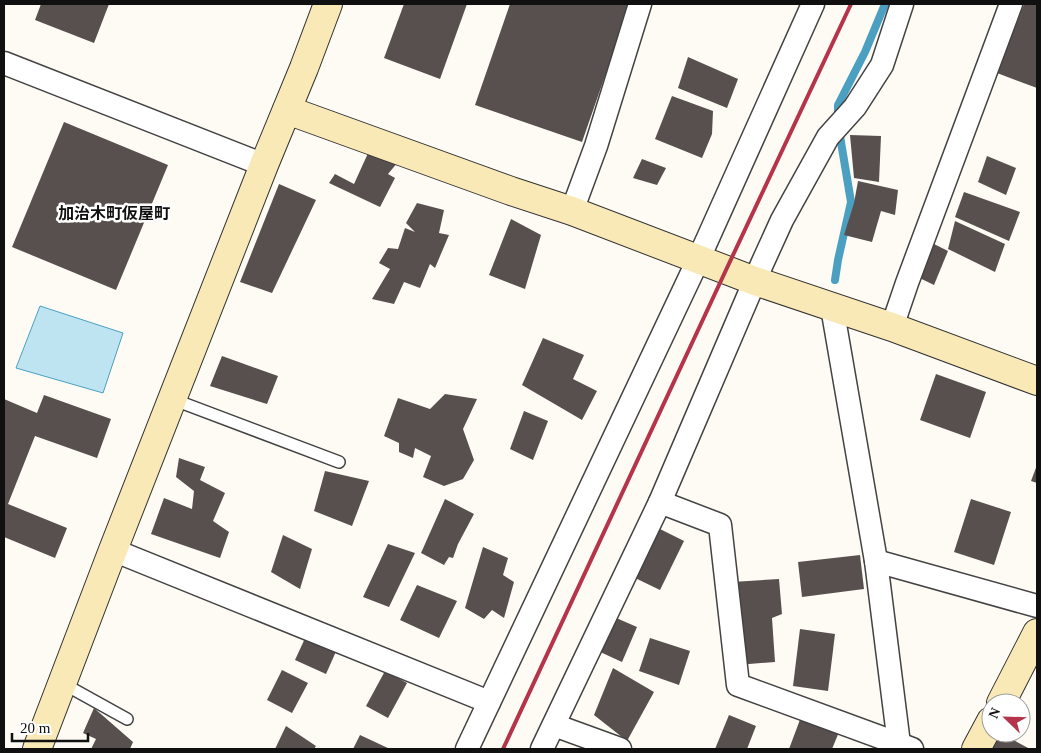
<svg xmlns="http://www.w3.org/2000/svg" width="1041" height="753" viewBox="0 0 1041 753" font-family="'Times New Roman','Noto Sans JP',serif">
<rect width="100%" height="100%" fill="#fefbf5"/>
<!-- water -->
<polygon fill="#bee4f1" stroke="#4ba0c2" points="40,306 123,333 103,393 16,368"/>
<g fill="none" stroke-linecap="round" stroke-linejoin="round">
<!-- stream -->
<g stroke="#4ba0c2" stroke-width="8">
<polyline points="838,119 838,105 865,52 885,4"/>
<polyline points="835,280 838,260 851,202 839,130"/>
</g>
</g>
<!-- building -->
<g fill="#58504e">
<polygon points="41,4 109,4 94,43 35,20"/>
<polygon points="404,4 467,4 440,79 384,58"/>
<polygon points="510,4 630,4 582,142 475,105"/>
<polygon points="1024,4 1037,4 1037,88 997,73"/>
<polygon points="688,57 738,79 727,108 678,88"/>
<polygon points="672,96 713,111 712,134 702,158 655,139"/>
<polygon points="64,122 168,165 116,290 12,247"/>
<polygon points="850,135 881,136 879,182 854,178"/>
<polygon points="369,151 398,162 388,174 395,178 380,207 329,183 335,174 354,184"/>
<polygon points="987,156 1016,168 1006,195 978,182"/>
<polygon points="642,159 666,168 657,185 633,178"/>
<polygon points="858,181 898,190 895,215 881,211 872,242 844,235 854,203"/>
<polygon points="279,184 316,200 272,293 240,282"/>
<polygon points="964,192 1020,212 1009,241 955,217"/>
<polygon points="417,203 444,210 439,233 449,235 435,268 430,264 420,288 404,282 394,304 372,299 390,269 379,263 388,248 398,249 405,228 415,232 406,223"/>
<polygon points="511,219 541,235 525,289 489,275"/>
<polygon points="955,221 1005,244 995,272 948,249"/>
<polygon points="916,235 948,251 934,285 903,270"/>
<polygon points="543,338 584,355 573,379 597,391 582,420 522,385"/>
<polygon points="222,356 278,376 267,404 210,386"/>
<polygon points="936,374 986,392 970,438 920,420"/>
<polygon points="445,394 477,399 463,429 474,460 463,479 444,486 423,477 431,456 415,448 413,458 399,452 399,443 384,436 398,398 430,409"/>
<polygon points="44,395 111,419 97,458 35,436 8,504 67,528 55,558 4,537 4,399 37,413"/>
<polygon points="524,411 548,421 533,460 510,449"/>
<polygon points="179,458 205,467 200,480 225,493 213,521 229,532 220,558 151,534 164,498 192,509 194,491 176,477"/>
<polygon points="1037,465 1037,483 1031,481"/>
<polygon points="325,471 369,481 352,526 314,511"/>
<polygon points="445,499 474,514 458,544 453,558 449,557 444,565 421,553"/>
<polygon points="971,499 1011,512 994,565 954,552"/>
<polygon points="658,528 684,541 660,590 633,577"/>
<polygon points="283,535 312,549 300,589 271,572"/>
<polygon points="388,544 415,553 389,607 363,597"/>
<polygon points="483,547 508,558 503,575 514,582 504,618 492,610 484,619 465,608"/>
<polygon points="860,555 864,589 802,597 798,562"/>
<polygon points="779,579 782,614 772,618 775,662 737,665 732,582"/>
<polygon points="417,585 457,601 439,638 400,620"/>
<polygon points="614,617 637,627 622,662 598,651"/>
<polygon points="800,629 835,634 828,691 793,686"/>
<polygon points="307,634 338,647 326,674 295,660"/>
<polygon points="650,638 690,651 679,685 639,671"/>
<polygon points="613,668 654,692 627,741 594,715"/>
<polygon points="282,670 308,683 292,713 267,700"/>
<polygon points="385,671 407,683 388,718 366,706"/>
<polygon points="94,708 133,742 130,749 91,749 96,739 83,733"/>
<polygon points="729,715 756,726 747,749 715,749"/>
<polygon points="801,717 839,732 832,749 789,749"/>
<polygon points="286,726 316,746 314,749 275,749"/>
<polygon points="1000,733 1030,749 987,749"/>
<polygon points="360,735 390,749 353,749"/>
</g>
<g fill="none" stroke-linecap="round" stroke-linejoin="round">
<defs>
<g id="lane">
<polyline points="172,399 339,462"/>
<polyline points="62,683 127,719"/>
</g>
<g id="street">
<polyline points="4,63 264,165"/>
<polyline points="572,211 596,146 640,4"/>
<polyline points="832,307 876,561 899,744 912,749"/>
<polyline points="892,327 907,283 1011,4"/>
<polyline points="660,502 720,525 738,685 899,744"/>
<polyline points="113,550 489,702"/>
<polyline points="876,561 1037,606"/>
<polyline points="554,725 620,749"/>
<polyline points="467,749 699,258 813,4"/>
<polyline points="542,749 660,502 762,264 782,220 828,137 855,107 882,65 902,4"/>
</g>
<g id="secondary">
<polyline points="287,110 511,191 572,211 755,281 892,327 1037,381"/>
<polyline points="1001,703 1037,633"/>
<polyline points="37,749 113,550 264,165 304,68 328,4"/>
<polyline points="976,749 991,721"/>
</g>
</defs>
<!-- lane casing -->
<use href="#lane" stroke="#434343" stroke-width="14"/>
<!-- street casing -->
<use href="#street" stroke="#434343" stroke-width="25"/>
<!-- secondary casing -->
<use href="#secondary" stroke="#323232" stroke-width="30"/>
<!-- lane -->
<use href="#lane" stroke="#fff" stroke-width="11"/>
<!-- street -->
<use href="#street" stroke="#fff" stroke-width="22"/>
<!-- secondary -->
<use href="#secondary" stroke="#f8e9b6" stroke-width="28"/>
<!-- rail -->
<polyline stroke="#b53449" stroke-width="4" points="503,749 726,270 851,4"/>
</g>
<g text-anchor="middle" stroke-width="5" stroke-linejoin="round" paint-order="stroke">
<!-- quarter labels -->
<g font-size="16" font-weight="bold" fill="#101010" stroke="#fff">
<text x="114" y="219">加治木町仮屋町</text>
</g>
</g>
<!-- border -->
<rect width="1041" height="753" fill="none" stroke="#101010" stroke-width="10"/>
<!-- north arrow -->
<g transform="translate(1006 718) rotate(293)"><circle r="24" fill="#ffffff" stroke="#9f9f9f"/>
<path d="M0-4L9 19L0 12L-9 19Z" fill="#b53449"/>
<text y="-8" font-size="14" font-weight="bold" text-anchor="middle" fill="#101010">N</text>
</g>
<!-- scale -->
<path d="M12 733v8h76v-8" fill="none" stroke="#101010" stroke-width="2.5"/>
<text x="20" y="733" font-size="15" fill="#101010" stroke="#ffffff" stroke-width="4" paint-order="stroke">20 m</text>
</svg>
